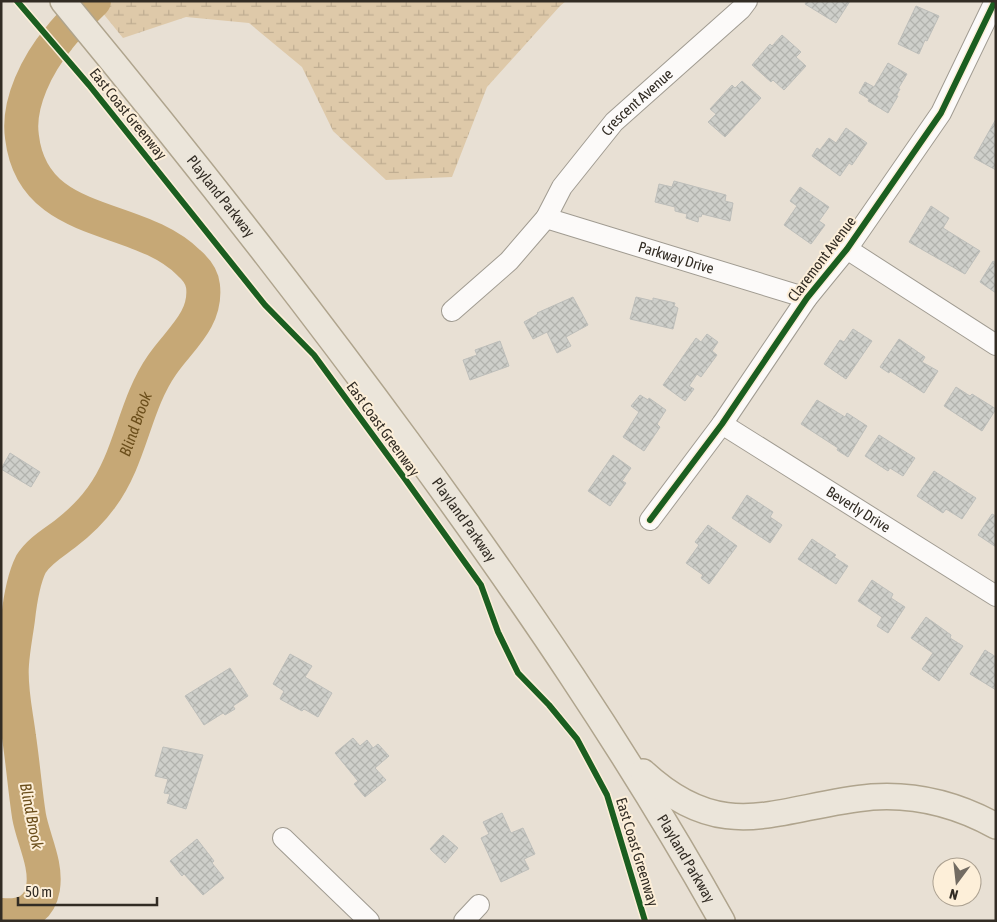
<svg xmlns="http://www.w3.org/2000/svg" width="997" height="922" viewBox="0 0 997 922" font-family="'Asap Condensed',sans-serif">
<defs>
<pattern id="wetland-marsh" width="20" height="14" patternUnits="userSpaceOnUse" patternTransform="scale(1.25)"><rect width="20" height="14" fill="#dec9a9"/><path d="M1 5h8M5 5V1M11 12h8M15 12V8" fill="none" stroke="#bfad91"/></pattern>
<pattern id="building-cross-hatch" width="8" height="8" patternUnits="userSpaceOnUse" patternTransform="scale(1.25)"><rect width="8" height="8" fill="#cecfca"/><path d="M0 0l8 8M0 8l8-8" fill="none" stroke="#b1b2ad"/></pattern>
</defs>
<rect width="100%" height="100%" fill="#e8e0d4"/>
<!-- wetland -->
<polygon fill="url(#wetland-marsh)" points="93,1 566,1 560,6 487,87 452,177 386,180 333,131 302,67 249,23 186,17 123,38"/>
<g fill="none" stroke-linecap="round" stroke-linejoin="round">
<!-- river -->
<path stroke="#c6a876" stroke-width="34" id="s1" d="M 1,915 C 22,917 39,911 43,888 C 47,864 33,839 29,816 C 25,790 23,764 19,737 C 16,713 10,688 12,664 C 13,649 16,634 18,619 C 20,601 23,580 31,564 C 39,551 53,543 65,534 C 78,524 91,512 101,498 C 131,458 134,405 162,365 C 179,340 207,320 203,286 C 202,276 196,269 189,263 C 137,211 33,230 22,137 C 17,103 38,63 59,38 C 69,25 82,13 94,1"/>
</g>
<!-- building -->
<g fill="url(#building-cross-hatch)" stroke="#bdbeba">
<polygon points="807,1 850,1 836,23 805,4"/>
<polygon points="916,6 939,16 927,41 925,40 919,54 898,44"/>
<polygon points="782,35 801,52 796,57 806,66 784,90 773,80 771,82 752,65 770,44 772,46"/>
<polygon points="888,63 907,74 898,89 900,89 896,96 898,96 888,113 868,101 869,99 859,93 865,82 874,87"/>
<polygon points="742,81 761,98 725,137 708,122 716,114 710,109 732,85 735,88"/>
<polygon points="996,119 996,170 974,158"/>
<polygon points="846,128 867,143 852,165 849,163 840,176 812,156 817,148 820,150 829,138 836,143"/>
<polygon points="674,181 726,195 725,201 733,203 730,221 702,214 701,217 699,216 698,222 686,218 687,214 675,211 675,207 655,202 659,184 672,187"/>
<polygon points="800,187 829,207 819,221 825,225 811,244 784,225 797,206 790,201"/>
<polygon points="931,206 949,218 943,228 980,251 965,274 909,242"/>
<polygon points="993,261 996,263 996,293 980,282"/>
<polygon points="573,297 588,325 566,337 571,346 557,353 547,332 533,339 524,322 538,314 537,313"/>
<polygon points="636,297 653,301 653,298 675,303 674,306 678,308 673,329 630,319"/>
<polygon points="853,329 872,341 846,379 824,364 840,340 844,342"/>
<polygon points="707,334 718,342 712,351 717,355 701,377 697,374 689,386 694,389 685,401 663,385 696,338 701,342"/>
<polygon points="899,339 925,357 922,362 938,371 924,393 890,371 889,373 880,367"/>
<polygon points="500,341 509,366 470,380 463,360 477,355 475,350"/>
<polygon points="956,387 970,396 972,394 996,409 982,431 944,406"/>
<polygon points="640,395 648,400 649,398 666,410 657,424 660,427 644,451 623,437 639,412 631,406"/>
<polygon points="817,400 845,417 847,413 867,426 848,457 837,450 838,448 801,424"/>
<polygon points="879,435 915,458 903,476 890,468 888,471 865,456"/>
<polygon points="10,453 40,472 31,487 1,469"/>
<polygon points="613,455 631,468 622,481 626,483 610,506 588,491"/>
<polygon points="934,471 976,498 962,519 946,509 943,513 917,496"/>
<polygon points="747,495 773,512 770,517 782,525 770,543 732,518"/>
<polygon points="992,514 996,516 996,547 978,535"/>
<polygon points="708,525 737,546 709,584 701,578 703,575 686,563 699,545 695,542"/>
<polygon points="812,539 836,555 834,557 848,566 836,584 798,559"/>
<polygon points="872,580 893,594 891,598 905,607 888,633 877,626 882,617 858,601"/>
<polygon points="926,617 951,635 950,638 963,646 939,681 922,669 933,653 911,638"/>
<polygon points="985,650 996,657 996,690 970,674"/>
<polygon points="290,654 312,666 305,677 332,693 318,717 304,709 302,711 280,699 284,691 273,684"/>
<polygon points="230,668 248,696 233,706 235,709 225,715 223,713 204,725 185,696"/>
<polygon points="353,738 360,746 367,740 373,748 378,744 389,756 375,768 386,780 365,797 354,784 358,781 335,753"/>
<polygon points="163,747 203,755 186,809 167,803 170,794 164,793 168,779 155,776"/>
<polygon points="502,813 511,833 523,828 535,854 524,859 529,869 501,882 481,838 489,834 483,822"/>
<polygon points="443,835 458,848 445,863 430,849"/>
<polygon points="197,839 214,861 212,863 224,878 203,895 184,874 182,876 170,861"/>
</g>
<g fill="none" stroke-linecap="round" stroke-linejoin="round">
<defs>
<g id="minor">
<path id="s2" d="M 546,218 L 807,298"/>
<polyline points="847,249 996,345"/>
<path id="s3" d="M 452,311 L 509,261 L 546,218 L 562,187 L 614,122 L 741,9 L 747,1"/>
<path id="s4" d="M 722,424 L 996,596"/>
<polyline points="650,520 722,424 807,298 847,249 941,113 995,1"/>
<polyline points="283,838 369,921"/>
<polyline points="464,921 479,905"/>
</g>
<g id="major">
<path id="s5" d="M 63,1 C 182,145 297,291 407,441 C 520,595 628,753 722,921"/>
<path d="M 643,772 C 725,848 778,806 872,797 C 915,794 958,805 996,826"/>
</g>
</defs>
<!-- minor casing -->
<use href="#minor" stroke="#a09b91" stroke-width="22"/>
<!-- major casing -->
<use href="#major" stroke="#afa48d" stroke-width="28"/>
<!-- minor -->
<use href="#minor" stroke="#fcfaf9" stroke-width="20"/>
<!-- major -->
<use href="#major" stroke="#ebe5da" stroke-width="25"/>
<defs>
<g id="cycleway">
<polyline points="17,1 89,85 265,305 314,355 405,479 481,585 498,632 518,673 549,705 577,739 607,795 645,921"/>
<polyline points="650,520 722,424 807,298 847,249 941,113 995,1"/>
</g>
</defs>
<!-- cycleway casing -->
<use href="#cycleway" stroke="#fdefd9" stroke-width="9"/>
<!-- cycleway -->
<use href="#cycleway" stroke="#1b5e20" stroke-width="6"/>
</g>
<g text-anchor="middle" stroke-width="4" stroke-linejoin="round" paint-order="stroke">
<!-- street labels -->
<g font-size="15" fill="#322c24" stroke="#fdefd9">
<text dy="5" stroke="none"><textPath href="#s3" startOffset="281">Crescent Avenue</textPath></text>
<text transform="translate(128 114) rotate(51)" y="5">East Coast Greenway</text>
<text dy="5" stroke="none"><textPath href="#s5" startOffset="251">Playland Parkway</textPath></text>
<text dy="5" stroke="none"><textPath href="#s2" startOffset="136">Parkway Drive</textPath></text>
<text transform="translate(822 259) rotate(-53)" y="5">Claremont Avenue</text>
<text transform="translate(383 429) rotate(54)" y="5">East Coast Greenway</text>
<text dy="5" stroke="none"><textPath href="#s4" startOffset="161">Beverly Drive</textPath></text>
<text dy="5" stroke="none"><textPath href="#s5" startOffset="656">Playland Parkway</textPath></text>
<text transform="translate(637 852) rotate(73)" y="5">East Coast Greenway</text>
<text dy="5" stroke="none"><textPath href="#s5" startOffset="1061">Playland Parkway</textPath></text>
</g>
<!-- water labels -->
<g font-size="16" font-style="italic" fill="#6b4e1b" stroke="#fdefd9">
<text dy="6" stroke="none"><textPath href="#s1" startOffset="564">Blind Brook</textPath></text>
<text transform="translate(32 816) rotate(79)" y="6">Blind Brook</text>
</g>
</g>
<!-- border -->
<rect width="997" height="922" fill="none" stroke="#322c24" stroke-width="5"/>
<!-- north arrow -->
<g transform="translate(957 882) rotate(195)"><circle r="24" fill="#fdefd9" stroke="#aca191"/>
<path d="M0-4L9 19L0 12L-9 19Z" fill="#726b62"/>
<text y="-8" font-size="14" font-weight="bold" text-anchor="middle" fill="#322c24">N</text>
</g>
<!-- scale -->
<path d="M18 897v8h139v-8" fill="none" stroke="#322c24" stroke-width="2.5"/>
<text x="25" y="897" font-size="15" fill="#322c24" stroke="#fdefd9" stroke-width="4" paint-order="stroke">50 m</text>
</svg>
